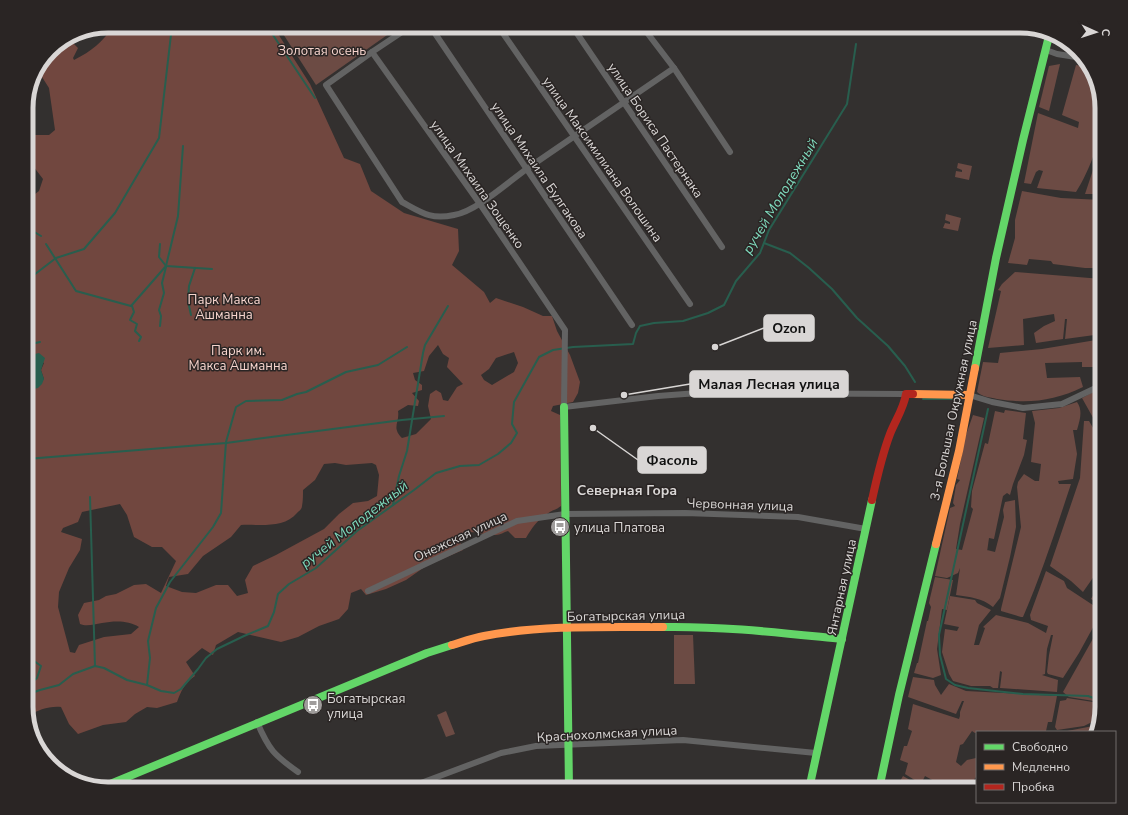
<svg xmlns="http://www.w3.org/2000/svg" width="1128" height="815" viewBox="0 0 1128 815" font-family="'Nunito Sans',sans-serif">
<rect width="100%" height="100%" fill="#33302f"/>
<!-- green -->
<g fill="#6c4b44">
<polygon points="278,26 400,26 316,85"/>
<polygon points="1060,64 1049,111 1039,107 1049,66"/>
<path d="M 1076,65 L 1091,68 L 1093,71 C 1096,83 1101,96 1102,108 C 1105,132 1089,172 1076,192 L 1037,188 L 1043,171 L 1039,170 L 1036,172 L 1031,184 L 1024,183 L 1038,113 L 1078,128 L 1079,122 L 1062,115 Z"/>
<polygon points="1102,143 1102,194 1085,194"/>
<polygon points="958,163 972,166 969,180 955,177 956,171 962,172 962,170 957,168"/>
<polygon points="1022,191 1061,198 1102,200 1102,268 1085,268 1053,264 1051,261 1029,259 1027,265 1008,263 1015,238 1015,220"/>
<polygon points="946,214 961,218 958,231 943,228 945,223 950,224 950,222 945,220"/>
<polygon points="1015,272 1102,279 1102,334 1065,339 1067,319 1065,319 1063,339 1036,343 1034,333 1044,326 1055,321 1054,314 1023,319 1024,345 988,348 1001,291 998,290 1002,284"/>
<path d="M 1102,339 L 1102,364 L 1101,364 L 1101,367 L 1082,367 L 1082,362 L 1045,363 L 1047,378 L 1080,377 L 1083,387 C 1054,401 1029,404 997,399 C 989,397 983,397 977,392 L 983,362 L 998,363 L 1000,353 L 1042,349 Z"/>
<polygon points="1102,390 1102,434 1097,426 1100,424 1098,421 1096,423 1082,398 1095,391"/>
<path d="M 1077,402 C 1083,411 1080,419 1077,430 L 1073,430 L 1077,454 L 1073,479 L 1058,481 L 1059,484 L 1071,484 C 1056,529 1042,573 1023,617 L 1021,617 L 1001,611 L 1001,609 L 1021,527 L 1017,487 L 1018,482 L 1024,474 L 1035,481 L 1039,481 L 1041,464 L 1031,462 L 1035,423 L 1032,411 L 1059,408 Z"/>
<path d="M 1005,410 L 1026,413 L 1023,439 L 1027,440 L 1024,455 L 1013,484 L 1010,495 L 1007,493 L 1003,496 L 994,539 L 989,538 L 987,552 L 987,550 L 995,552 L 1004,517 L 1003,510 L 1005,502 L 1015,500 L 1016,527 L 1010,557 L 1000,598 L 993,607 C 982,598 970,597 956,595 L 960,568 L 958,573 L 947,578 L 935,576 L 950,508 L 955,506 L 953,503 L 956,485 L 960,480 L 957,479 L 963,450 L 962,446 L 973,415 L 984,418 L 960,524 L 956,549 L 962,550 L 973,509 L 971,507 L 972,491 L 985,443 L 988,444 L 995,411 L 1004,413 Z"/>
<polygon points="1084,421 1089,421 1102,443 1102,569 1098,574 1097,572 1083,592 1071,581 1050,566 1080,478"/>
<polygon points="1046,571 1064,581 1067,588 1102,611 1079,653 1063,678 1048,674 1047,672 1049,655 1053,635 1051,635 1047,649 1045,674 1042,675 1058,680 1057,692 1000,688 1002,672 1000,671 998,688 993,688 990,686 971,686 953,681 949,674 942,652 945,629 957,631 959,627 944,624 950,596 975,600 977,603 991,610 979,625 974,645 979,645 985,628 983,627 996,615 1028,623 1046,633 1048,626 1031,620 1030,615"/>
<polygon points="935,577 953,580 947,610 942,609 937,649 941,675 933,678 914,673 917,663 918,663 927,621 928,621 931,607 929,603 930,598"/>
<polygon points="1102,580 1102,605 1091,599"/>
<polygon points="1102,625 1102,696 1094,701 1069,697 1063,692 1095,635"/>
<polygon points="674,635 693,635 695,684 674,684"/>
<polygon points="913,677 934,680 935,685 941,695 949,684 966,691 1057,696 1052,722 1048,722 1046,731 1048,732 980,732 980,731 975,733 972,731 963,744 960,745 956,762 961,766 967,760 976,758 977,760 977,776 966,789 928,789 934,781 925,776 921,784 905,774 908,763 900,760 904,746 907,746 912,731 908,729 913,704 959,719 960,716 960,712 964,701 962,701 956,714 908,697"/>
<polygon points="1067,698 1093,702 1093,705 1096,705 1092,722 1084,726 1057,730 1055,727 1060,701 1066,700"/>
<polygon points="446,711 455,734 446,737 437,715"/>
<polygon points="1093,726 1094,732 1062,732"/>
<polygon points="903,776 926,789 894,789 895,783 899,783"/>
</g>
<!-- forest -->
<g fill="#71473f" fill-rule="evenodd">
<path d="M 114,26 L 273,26 L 310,84 L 344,158 L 360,164 L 371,191 L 404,213 L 458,229 L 459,251 L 452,265 L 484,292 L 490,303 L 496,298 L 523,307 L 543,316 L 552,316 L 557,331 L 570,355 L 580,382 L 578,393 L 573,402 L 553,406 L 551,411 L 560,415 L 561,506 C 556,510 552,510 547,514 C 538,519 531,529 526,538 L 515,538 L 508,531 C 504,532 500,535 496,535 C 481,536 471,526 459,539 L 463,550 L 426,566 L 406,580 L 386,589 L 366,595 L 361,589 L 351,593 L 348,609 L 339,619 L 319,626 L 298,637 L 281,642 L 238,632 L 216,645 L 213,655 L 202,648 L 186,662 L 195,676 C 185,682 181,691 177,702 L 157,708 L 147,707 L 135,714 L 126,722 L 103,725 L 78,734 L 69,724 L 61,707 C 48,706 39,710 27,716 L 26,712 L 26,391 L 31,391 L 44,379 L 41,370 L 44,363 L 30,354 L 26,356 L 26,187 L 35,194 L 39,191 L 43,179 L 30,162 L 28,142 L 32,135 L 49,135 L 55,130 L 49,88 L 42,77 L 30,87 L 35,71 L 49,53 L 52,53 L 72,42 L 78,48 L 73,58 L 74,60 C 92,51 102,42 114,26 ZM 438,345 L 443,354 L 449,358 L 447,367 L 463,384 L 457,387 L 448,401 L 443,400 L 441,393 L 436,390 L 430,394 L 428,406 L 431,419 L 416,434 L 402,438 C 391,427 400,423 398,411 L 408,405 L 418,406 L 419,401 L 412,393 L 422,390 L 422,385 L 415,380 L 413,373 L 424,371 L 429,356 ZM 514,352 L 518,363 L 514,372 L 492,385 L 484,380 L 481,375 L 489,369 L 496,358 ZM 335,463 L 346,465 L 372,463 L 376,465 L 379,475 L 377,496 L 368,501 L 353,503 L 339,514 L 324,529 L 276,555 L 253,566 L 245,580 L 248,593 L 237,596 L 228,585 L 216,585 L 196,593 L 182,592 L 166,586 L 169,577 L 188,574 L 203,556 L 231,537 L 241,525 C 259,524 284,529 297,513 C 299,511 302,509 302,506 C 303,501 303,495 303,490 L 315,480 L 324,464 ZM 120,504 L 127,515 L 134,537 L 152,547 L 162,547 L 176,561 L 161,593 L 146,584 L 134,585 L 116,594 L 106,596 L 99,600 L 84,603 L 78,615 L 80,624 C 87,627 94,624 102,623 C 114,621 128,620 139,627 L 131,634 L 104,637 L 79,645 L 75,653 L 70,652 L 58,607 L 59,592 L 69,568 L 80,550 L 82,539 L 61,532 L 63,528 L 78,522 L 82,512 Z"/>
<polygon points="30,90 32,111 26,117 26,102"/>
</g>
<!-- water -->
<polygon fill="#285e4e" points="39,353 45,358 41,370 44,379 42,384 38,388 26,391 26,356"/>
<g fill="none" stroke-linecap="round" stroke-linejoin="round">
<!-- stream -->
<g stroke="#285e4e" stroke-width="2">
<polyline points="267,26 315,98"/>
<polyline points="26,227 41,236"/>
<polyline points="764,243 790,253 809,268 832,289 857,318 888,346 905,366 915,382"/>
<polyline points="46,244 76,291 131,306 166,266 178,216 183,146"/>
<polyline points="160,244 159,257 166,266 212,269"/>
<polyline points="26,281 56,258 84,249 115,213 159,138 172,26"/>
<polyline points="132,306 134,312 130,320 137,324 135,331 141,337 139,341"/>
<polyline points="191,315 188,301 189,286 195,268"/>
<polyline points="160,326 161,316 159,310 164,293 162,283 166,267"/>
<polyline points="26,345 40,342"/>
<polyline points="923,399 959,399"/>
<polyline points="988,409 939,635 940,655 946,679 955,685 968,688 1023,694 1088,696 1102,701"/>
<polyline points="26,459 226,443 402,420 444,416"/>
<polyline points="90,497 95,666"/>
<polyline points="393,505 399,476 407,451 423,353 425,345 448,306"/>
<polyline points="26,659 30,658 41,666 37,678 27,686"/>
<polyline points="147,685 150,658 148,641 156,608 170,582 213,527 221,513 226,442 236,407 246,401 282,400 297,394 306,392 346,372 378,365 407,347"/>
<polyline points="26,695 40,690 59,685 73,674 95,666 104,668 127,680 147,685 161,691 174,693 181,689 198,669 206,658 217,649 244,636 268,626 274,612 278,594 289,584 316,568 357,531 414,490 436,473 460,466 479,465 498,454 511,443 517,433 512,424 514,402 539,357 553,350 573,347 633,344 636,333 640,326 654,323 683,321 708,313 724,305 736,281 760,253 769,230 847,104 856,44"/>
<polyline points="1097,699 1102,696"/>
</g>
<!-- street -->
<g stroke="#636363" stroke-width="6">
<polyline points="306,26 309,31"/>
<path d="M 411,26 L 372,52 L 326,85 L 402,202 C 422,213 431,220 454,215 C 477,211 508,182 528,168 C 576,135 625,102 674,68"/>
<polyline points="430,26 632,325"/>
<polyline points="498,26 690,304"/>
<polyline points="572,26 722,247"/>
<polyline points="642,26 674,68 730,152"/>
<polyline points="1046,50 1057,54 1082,58"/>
<polyline points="372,52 480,204 565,330 564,407 658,396 698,393 906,394"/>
<polyline points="969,395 992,402 1023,408 1062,404 1102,385"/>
<polyline points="368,591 517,521 565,514 685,513 798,517 866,529"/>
<path d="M 257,722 C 269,750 274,755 298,772"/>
<polyline points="405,789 501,753 536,746 683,740 816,753"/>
</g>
<!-- fast -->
<g stroke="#63d668" stroke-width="8">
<polyline points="975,368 996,258 1023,140 1049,36"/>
<polyline points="564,407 569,789"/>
<path d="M 663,627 C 723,626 782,633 842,639"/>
<polyline points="103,787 427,653 452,645"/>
<polyline points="809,789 872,500"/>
<polyline points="879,789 899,695 936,544"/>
</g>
<!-- slow -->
<g stroke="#ff974d" stroke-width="8">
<polyline points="913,394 969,395"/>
<polyline points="936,544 959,451 975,368"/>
<path d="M 452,645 C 462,642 473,638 484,636 C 540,625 605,627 663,627"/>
</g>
<!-- jam -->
<path stroke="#b3261e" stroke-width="8" d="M 872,500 C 877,477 882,455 890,434 C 895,421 904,408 906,394 L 913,394"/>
</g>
<!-- icons -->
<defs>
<symbol id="bus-disc" viewBox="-11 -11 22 22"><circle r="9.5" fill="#9f9c9b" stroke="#2a2524"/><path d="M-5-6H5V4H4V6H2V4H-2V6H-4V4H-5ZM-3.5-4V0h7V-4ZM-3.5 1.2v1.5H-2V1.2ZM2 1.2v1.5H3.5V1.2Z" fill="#fff"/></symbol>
</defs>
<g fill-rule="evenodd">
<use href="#bus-disc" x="549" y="516" width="22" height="22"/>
<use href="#bus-disc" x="302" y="694" width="22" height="22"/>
</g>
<g text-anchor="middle" stroke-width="3" stroke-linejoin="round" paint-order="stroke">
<!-- park labels -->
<g font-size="13" fill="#f6d4cd" stroke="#2a2524">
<text x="322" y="55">Золотая осень</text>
<text x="224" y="304">Парк Макса<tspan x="224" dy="15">Ашманна</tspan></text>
<text x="238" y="355">Парк им.<tspan x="238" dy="15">Макса Ашманна</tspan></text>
</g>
<!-- street labels -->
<g font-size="13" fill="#d9d6d5" stroke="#2a2524">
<text transform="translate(656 130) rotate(56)" y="5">улица Бориса Пастернака</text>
<text transform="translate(603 159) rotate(55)" y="5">улица Максимилиана Волошина</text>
<text transform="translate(540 170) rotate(56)" y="5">улица Михаила Булгакова</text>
<text transform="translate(478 184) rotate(55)" y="5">улица Михаила Зощенко</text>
<text transform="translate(953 410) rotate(-78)" y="5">3-я Большая Окружная улица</text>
<text transform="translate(740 504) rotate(2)" y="5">Червонная улица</text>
<text transform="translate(460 536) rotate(-25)" y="5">Онежская улица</text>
<text transform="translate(841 587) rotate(-78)" y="5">Янтарная улица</text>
<text transform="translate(626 615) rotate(-1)" y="5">Богатырская улица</text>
<text transform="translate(607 733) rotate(-3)" y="5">Краснохолмская улица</text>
</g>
<!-- poi labels -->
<g font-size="13" fill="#d9d6d5" stroke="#2a2524" text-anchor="start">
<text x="574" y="532">улица Платова</text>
<text x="327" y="703">Богатырская<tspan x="327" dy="15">улица</tspan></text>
</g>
<!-- water labels -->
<g font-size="14" font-style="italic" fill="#7fdbbe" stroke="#2a2524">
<text transform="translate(780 196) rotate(-59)" y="5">ручей Молодежный</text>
<text transform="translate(354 524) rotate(-38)" y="5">ручей Молодежный</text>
</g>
<!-- neighbourhood labels -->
<g font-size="14" font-weight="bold" fill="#d9d6d5" stroke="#2a2524">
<text x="627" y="495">Северная Гора</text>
</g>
</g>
<!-- crop -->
<path d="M0 0H1128V815H0ZM108 33H1020A75 75 0 0 1 1095 108V707A75 75 0 0 1 1020 782H108A75 75 0 0 1 33 707V108A75 75 0 0 1 108 33Z" fill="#2a2524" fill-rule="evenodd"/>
<path fill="none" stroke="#d9d6d5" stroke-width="5" d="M108 33H1020A75 75 0 0 1 1095 108V707A75 75 0 0 1 1020 782H108A75 75 0 0 1 33 707V108A75 75 0 0 1 108 33Z"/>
<!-- callouts -->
<path fill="none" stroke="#d9d6d5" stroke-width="1.5" d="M715 347L764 328M624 395L690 384M593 428L638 460"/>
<g fill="#d9d6d5" stroke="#2a2524" stroke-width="1.5">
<circle cx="715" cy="347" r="4"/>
<circle cx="624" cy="395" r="4"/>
<circle cx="593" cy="428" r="4"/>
</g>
<g fill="#d9d6d5" stroke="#d9d6d5" stroke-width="1.5">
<rect x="764" y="315" width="50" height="26" rx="4"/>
<rect x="690" y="371" width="158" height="26" rx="4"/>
<rect x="638" y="447" width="68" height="26" rx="4"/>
</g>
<g font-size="14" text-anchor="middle" font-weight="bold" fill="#111">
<text x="789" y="333">Ozon</text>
<text x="769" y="389">Малая Лесная улица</text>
<text x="672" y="465">Фасоль</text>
</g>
<!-- legend -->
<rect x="976" y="731" width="140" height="72" fill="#2a2524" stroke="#706c6b"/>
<rect x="984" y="744" width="20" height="6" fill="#63d668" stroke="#706c6b"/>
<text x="1012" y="751" font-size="12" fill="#d9d6d5">Свободно</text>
<rect x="984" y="764" width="20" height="6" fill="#ff974d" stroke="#706c6b"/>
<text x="1012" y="771" font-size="12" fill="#d9d6d5">Медленно</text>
<rect x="984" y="784" width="20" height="6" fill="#b3261e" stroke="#706c6b"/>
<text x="1012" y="791" font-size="12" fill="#d9d6d5">Пробка</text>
<!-- north arrow -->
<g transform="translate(1096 32) rotate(93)" stroke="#2a2524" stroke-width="3" paint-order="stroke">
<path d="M0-3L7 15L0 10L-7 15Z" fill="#d9d6d5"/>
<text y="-6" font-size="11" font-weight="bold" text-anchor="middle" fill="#d9d6d5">С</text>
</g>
</svg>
